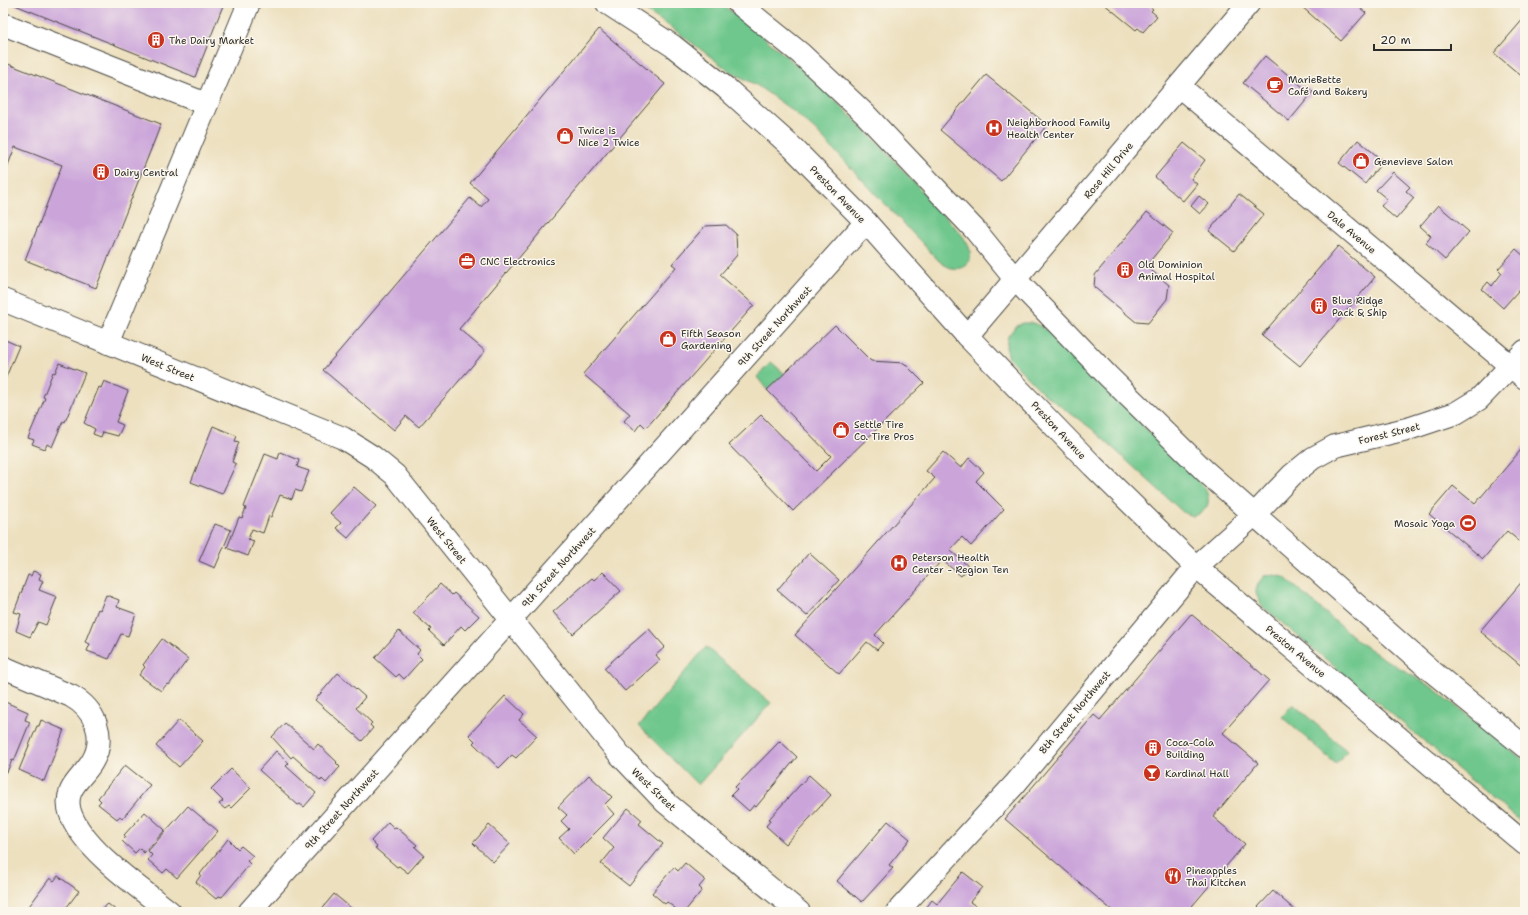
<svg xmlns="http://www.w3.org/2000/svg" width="1528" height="915" viewBox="0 0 1528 915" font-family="'Shantell Sans',sans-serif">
<rect width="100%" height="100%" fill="#fbf7ec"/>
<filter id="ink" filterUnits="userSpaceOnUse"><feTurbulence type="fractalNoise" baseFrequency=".025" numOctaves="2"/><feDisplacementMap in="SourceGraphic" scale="8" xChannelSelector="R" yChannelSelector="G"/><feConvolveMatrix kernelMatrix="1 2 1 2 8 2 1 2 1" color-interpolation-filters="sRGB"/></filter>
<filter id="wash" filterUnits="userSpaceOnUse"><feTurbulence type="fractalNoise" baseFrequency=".012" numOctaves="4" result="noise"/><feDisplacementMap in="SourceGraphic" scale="16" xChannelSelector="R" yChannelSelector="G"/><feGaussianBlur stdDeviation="0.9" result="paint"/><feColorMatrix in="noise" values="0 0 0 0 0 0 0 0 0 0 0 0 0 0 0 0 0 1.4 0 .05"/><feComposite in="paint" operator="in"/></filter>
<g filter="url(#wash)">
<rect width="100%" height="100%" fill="#ede0bf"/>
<!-- green -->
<g fill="#70c78d" stroke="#4e795c">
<path d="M 634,3 L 720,3 L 754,29 L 813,79 L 877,142 L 962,235 C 970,247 974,254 966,266 C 954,271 949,268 940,262 L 815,130 L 793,111 L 758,86 L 728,70 L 675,30 Z"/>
<path d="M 1023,323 L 1034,323 L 1050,332 L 1204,487 C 1212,500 1209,512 1193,516 L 1184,513 L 1092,429 L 1044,394 L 1009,358 L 1006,347 L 1008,336 L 1015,327 Z"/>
<polygon points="771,362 785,374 767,390 757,377"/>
<path d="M 1273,575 L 1284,577 L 1359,642 L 1381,657 L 1433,688 L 1525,761 L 1525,825 L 1263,607 C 1254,592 1253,589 1264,576 Z"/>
<polygon points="706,647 771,703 698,785 639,726"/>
<polygon points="1293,704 1347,751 1336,764 1282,717"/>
</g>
<g id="blocks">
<!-- building -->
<g fill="#cba5da">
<polygon points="10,3 224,3 195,77"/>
<polygon points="1103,3 1145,3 1153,9 1151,11 1157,16 1143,32 1138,28 1136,30"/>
<polygon points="1304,3 1354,3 1366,13 1341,41 1301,6"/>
<polygon points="1525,17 1525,79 1494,53"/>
<polygon points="599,29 665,84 459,329 485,351 419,427 406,416 394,430 323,370 470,198 481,207 488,199 470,183"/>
<polygon points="1265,56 1304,88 1306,86 1313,92 1289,121 1243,83"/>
<polygon points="3,62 161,124 96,288 25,260 62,165 15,147 3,178"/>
<polygon points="986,75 1047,125 1001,181 940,130"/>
<polygon points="1358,140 1383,161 1365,184 1339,163"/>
<polygon points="1184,143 1205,160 1191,179 1197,184 1183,201 1155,177"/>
<polygon points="1393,172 1410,187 1406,191 1414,198 1396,219 1381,206 1387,199 1376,190"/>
<polygon points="1239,194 1264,214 1234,251 1209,231"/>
<polygon points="1199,196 1209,204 1200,214 1191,206"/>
<polygon points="1438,205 1469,232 1445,260 1426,243 1431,236 1420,226"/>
<polygon points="1147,212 1173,233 1146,266 1169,285 1167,299 1148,323 1136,322 1094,287 1095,275"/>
<polygon points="726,225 736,234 737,255 720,275 754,305 646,428 641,423 635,431 624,421 630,414 583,374 676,267 672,264 705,226"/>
<polygon points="1338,246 1375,277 1300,366 1262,335"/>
<polygon points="1516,249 1525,257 1525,283 1503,308 1482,289 1488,282 1492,286 1502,273 1498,269"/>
<polygon points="835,325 871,361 904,363 924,383 793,511 729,445 761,415 816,471 831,456 767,390"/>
<polygon points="3,339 19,346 3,384"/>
<polygon points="59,363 85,373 65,422 63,421 52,447 47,444 45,449 32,444 34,440 28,438 45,398 43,397 53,372 55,373"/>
<polygon points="104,381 128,391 116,422 123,425 118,436 103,432 101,437 93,434 95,429 84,423 99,387 101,388"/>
<polygon points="213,426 237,436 235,441 239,442 232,462 236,464 222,494 191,482"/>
<polygon points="1525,445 1525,546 1507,531 1483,559 1429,514 1453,486 1475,504"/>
<polygon points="280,452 299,460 297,467 309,471 301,492 295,490 292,499 280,495 271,517 269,516 263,533 252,529 248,539 254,541 248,556 227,548 239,517 242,518 246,508 244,507 265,454 278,459"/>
<polygon points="943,452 961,468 969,458 984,472 976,481 1004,509 971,546 962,537 950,550 969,567 961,576 942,560 875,635 883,643 877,650 867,642 839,674 795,635 935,478 926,471"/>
<polygon points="354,487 376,506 348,538 336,528 341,523 330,513"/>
<polygon points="215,524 231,530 215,568 199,561"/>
<polygon points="809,553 839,580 807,616 777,590"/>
<polygon points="33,571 41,574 39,579 43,581 39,590 57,597 46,625 38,622 30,637 16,631 21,614 14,612 28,575 31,576"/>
<polygon points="603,572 621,591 573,634 553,612 592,578 594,580"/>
<polygon points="1525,578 1525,669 1480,631"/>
<polygon points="440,584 452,595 454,593 479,616 465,630 461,626 444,645 429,631 431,629 413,613"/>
<polygon points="106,595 119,600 117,607 136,614 128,636 121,634 109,659 87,651 90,644 85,642 98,609 100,610"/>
<polygon points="1191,614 1269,680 1223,733 1258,763 1213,817 1245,844 1187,912 1114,912 1005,819 1094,715 1100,720"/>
<polygon points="649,629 665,647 656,655 660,660 625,691 604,668"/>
<polygon points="399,631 420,650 417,654 422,659 404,679 399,674 396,677 375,658"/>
<polygon points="162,639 188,659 169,685 167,684 161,691 139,675 145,667 143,665"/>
<polygon points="338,673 365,697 356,708 372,723 370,725 373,728 362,741 315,700"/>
<polygon points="505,696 524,714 519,720 537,736 516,758 512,755 499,768 473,743 475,741 469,735"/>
<polygon points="3,701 28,712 25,720 30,722 14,761 12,760 7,772 6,771 3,777"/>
<polygon points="41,720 64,730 44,781 19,770 37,726 39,726"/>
<polygon points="179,720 203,741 179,767 156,746"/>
<polygon points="285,723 314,749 318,744 337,762 336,763 340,767 326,783 322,779 321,781 293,756 291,758 272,737"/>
<polygon points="780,741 797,757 756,807 754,805 749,811 731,795 737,789 735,787"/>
<polygon points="276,751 289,763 286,766 316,793 304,807 300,804 298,805 259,770"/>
<polygon points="125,765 150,785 122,819 120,816 117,819 98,804 101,801 98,798"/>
<polygon points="231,769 251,788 231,808 229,806 225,809 219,804 223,801 211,789"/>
<polygon points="589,775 612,797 605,804 614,814 574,854 559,838 569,829 561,821 567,815 558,807"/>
<polygon points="809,775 831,795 786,844 766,826 771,820 769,819"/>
<polygon points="188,806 218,831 177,878 167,869 163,873 148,860 152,855 148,851"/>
<polygon points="628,808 642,820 639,824 663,844 629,886 601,864 614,848 603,838"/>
<polygon points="145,812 165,830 144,853 140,848 135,853 122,841 126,837 124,835"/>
<polygon points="888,821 910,839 889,865 893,868 862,902 837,881"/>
<polygon points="388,822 394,828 396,827 417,845 415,847 424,855 408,873 399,866 397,867 375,848 377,847 371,841"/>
<polygon points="489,825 510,844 493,862 473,843"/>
<polygon points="228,839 238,849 241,846 253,856 247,861 250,864 222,897 219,896 216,899 196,882 201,875 200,874"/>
<polygon points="685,863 705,880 699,887 702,890 686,910 680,912 667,902 665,904 652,893 674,867 678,871"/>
<polygon points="963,872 982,887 970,902 979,908 976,912 923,912 932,900 937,904"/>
<polygon points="58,876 79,891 66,908 70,912 31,912 27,909 50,878 54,881"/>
<polygon points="1273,891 1297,912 1264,912 1258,907"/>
<polygon points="334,894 356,912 319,912"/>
<polygon points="108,904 118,912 98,912"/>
</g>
</g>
</g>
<g filter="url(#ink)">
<use href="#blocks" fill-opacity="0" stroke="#484641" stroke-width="1"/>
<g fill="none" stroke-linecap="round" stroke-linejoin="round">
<defs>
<g id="minor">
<polyline points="3,24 206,104"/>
<polyline points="1179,86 1525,378"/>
<polyline points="3,300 343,438 373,457 395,475 620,755 665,802 799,912"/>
<polyline points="967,336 1249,3"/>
<polyline points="108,343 249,3"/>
<path d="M 3,667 L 71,696 C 95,709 107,737 92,762 C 82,779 63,788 70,812 C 82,849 140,888 170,912"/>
<polyline points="249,912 866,222"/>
<polyline points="897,912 1015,784 1196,567 1254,515 1292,475 1313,458 1335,446 1411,428 1456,413 1479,399 1525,351"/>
</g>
<g id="major">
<polyline points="607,3 673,46 726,88 793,148 866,222 967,336 1093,466 1196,567 1525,844"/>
<polyline points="738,3 800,53 866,115 976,231 1015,279 1108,376 1205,471 1429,669 1525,747"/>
</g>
</defs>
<!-- minor casing -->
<use href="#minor" stroke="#484641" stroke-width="24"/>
<!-- major casing -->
<use href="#major" stroke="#484641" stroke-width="24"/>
<!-- minor -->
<use href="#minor" stroke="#fff" stroke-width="22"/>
<!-- major -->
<use href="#major" stroke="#fff" stroke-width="22"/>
</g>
</g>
<!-- icons -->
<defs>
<symbol id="building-disc" viewBox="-11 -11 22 22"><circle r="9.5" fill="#c8321e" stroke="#fbf7ec"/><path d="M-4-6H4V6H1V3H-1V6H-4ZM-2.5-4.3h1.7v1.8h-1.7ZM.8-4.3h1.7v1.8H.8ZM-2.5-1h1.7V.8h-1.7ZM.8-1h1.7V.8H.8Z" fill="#fff"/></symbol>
<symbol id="cafe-disc" viewBox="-11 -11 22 22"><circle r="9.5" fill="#c8321e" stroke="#fbf7ec"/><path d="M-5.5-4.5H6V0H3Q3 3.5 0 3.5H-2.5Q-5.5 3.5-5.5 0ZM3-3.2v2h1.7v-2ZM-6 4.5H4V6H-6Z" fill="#fff"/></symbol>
<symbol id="hospital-disc" viewBox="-11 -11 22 22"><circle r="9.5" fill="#c8321e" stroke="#fbf7ec"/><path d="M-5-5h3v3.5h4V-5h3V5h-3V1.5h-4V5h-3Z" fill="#fff"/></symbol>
<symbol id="shop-disc" viewBox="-11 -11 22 22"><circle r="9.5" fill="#c8321e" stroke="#fbf7ec"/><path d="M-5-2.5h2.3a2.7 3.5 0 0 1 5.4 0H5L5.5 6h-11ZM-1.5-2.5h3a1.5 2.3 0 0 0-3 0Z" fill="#fff"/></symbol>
<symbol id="office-disc" viewBox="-11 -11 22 22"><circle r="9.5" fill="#c8321e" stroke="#fbf7ec"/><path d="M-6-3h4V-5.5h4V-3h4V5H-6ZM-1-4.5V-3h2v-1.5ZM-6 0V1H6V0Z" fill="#fff"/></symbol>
<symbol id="stadium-disc" viewBox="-11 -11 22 22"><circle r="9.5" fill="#c8321e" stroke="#fbf7ec"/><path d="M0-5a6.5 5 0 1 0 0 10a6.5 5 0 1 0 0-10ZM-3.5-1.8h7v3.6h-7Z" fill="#fff"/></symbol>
<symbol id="bar-disc" viewBox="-11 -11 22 22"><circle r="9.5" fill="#c8321e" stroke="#fbf7ec"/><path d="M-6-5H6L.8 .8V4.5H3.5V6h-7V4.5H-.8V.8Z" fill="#fff"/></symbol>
<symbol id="restaurant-disc" viewBox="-11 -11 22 22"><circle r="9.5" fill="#c8321e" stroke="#fbf7ec"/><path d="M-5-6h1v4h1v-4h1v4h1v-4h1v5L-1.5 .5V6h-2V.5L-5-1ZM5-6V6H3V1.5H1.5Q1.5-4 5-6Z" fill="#fff"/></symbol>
</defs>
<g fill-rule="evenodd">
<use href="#building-disc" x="146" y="30" width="20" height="20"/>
<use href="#cafe-disc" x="1265" y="75" width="20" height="20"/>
<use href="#hospital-disc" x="984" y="118" width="20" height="20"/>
<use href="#shop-disc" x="555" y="126" width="20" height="20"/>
<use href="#shop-disc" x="1351" y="151" width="20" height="20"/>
<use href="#building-disc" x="91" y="162" width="20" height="20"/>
<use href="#office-disc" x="457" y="251" width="20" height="20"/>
<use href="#building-disc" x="1115" y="260" width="20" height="20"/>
<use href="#building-disc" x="1309" y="296" width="20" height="20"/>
<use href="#shop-disc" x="658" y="329" width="20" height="20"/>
<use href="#shop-disc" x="831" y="420" width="20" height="20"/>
<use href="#stadium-disc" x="1458" y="513" width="20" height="20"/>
<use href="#hospital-disc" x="889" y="553" width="20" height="20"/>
<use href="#building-disc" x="1143" y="738" width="20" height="20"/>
<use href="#bar-disc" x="1142" y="763" width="20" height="20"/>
<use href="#restaurant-disc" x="1163" y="866" width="20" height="20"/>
</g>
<g text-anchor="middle" stroke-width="3" stroke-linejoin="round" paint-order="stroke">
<!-- poi labels -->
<g font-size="10" fill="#2b2b2b" stroke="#fbf7ec" text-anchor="start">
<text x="169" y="44">The Dairy Market</text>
<text x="1288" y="83">MarieBette<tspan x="1288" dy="12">Café and Bakery</tspan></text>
<text x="1007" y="126">Neighborhood Family<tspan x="1007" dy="12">Health Center</tspan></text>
<text x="578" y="134">Twice is<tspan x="578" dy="12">Nice 2 Twice</tspan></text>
<text x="1374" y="165">Genevieve Salon</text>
<text x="114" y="176">Dairy Central</text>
<text x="480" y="265">CNC Electronics</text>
<text x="1138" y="268">Old Dominion<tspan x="1138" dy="12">Animal Hospital</tspan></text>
<text x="1332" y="304">Blue Ridge<tspan x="1332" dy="12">Pack &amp; Ship</tspan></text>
<text x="681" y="337">Fifth Season<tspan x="681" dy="12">Gardening</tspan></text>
<text x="854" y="428">Settle Tire<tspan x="854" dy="12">Co. Tire Pros</tspan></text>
<text x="1455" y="527" text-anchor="end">Mosaic Yoga</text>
<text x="912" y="561">Peterson Health<tspan x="912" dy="12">Center - Region Ten</tspan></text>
<text x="1166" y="746">Coca-Cola<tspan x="1166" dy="12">Building</tspan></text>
<text x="1165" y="777">Kardinal Hall</text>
<text x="1186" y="874">Pineapples<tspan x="1186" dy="12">Thai Kitchen</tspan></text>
</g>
<!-- street labels -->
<g font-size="10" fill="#2b2b2b" stroke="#fbf7ec">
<text transform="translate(1108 170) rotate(-50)" y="4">Rose Hill Drive</text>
<text transform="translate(838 194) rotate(46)" y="4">Preston Avenue</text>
<text transform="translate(1352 232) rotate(40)" y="4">Dale Avenue</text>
<text transform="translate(774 326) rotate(-48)" y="4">9th Street Northwest</text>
<text transform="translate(168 367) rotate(22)" y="4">West Street</text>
<text transform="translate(1059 430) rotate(47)" y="4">Preston Avenue</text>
<text transform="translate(1389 433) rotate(-14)" y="4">Forest Street</text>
<text transform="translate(447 540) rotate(51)" y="4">West Street</text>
<text transform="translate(558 567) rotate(-48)" y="4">9th Street Northwest</text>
<text transform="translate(1296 651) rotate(40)" y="4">Preston Avenue</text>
<text transform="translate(1074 712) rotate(-50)" y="4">8th Street Northwest</text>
<text transform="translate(654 789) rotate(44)" y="4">West Street</text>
<text transform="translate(341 809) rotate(-48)" y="4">9th Street Northwest</text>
</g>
</g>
<!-- margin -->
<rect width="1528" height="915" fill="none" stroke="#fbf7ec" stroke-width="16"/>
<!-- scale -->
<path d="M1374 44v6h77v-6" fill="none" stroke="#2b2b2b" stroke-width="2"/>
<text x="1380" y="44" font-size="12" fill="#2b2b2b" stroke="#fbf7ec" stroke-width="3" paint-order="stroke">20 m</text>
</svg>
